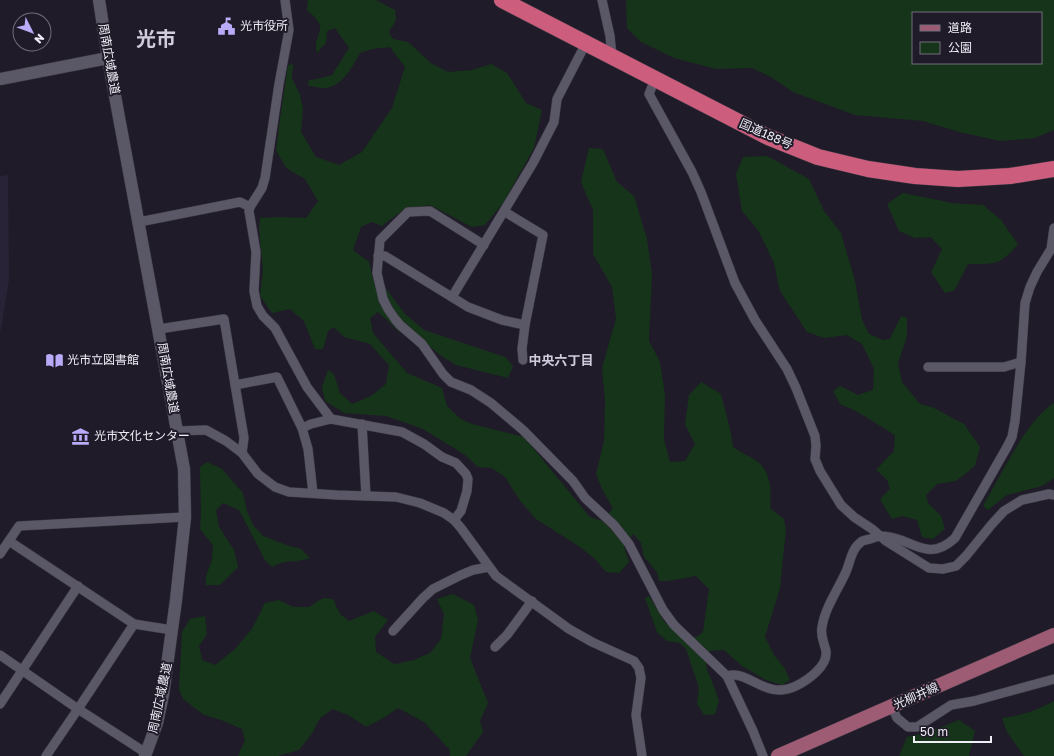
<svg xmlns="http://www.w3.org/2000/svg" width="1054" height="756" viewBox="0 0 1054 756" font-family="'Golos Text','Noto Sans JP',sans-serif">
<rect width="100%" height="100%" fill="#1f1b28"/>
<!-- built -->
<polygon fill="#282336" points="8,175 9,280 0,334 0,176"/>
<!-- green -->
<g fill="#16341a" fill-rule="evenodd">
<path d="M 308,0 L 376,0 L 395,10 L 396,20 L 389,32 L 393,39 L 408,42 L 432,64 L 448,72 L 472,70 L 491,64 L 507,73 L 526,103 L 542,110 L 534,148 L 503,203 L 485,225 L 472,227 L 430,205 L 404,209 L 382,226 L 372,222 L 361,227 L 353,250 L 369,262 L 373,279 L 384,286 L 405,314 L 424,330 L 505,357 L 513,366 L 508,378 L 456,365 L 440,355 L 422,340 L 399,332 L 387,320 L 378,312 L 370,318 L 373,333 L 407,373 L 442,388 L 447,406 L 461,419 L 472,424 L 524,437 L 590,517 L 602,521 L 613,508 L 603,491 L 596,474 L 604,441 L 605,402 L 602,368 L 616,319 L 612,287 L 593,254 L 593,210 L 581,182 L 589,148 L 603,149 L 617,182 L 634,196 L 647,239 L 652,274 L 649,341 L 660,362 L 665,395 L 664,440 L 670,462 L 685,461 L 695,444 L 685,424 L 689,395 L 701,382 L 721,394 L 730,429 L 733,447 C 741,453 753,457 760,464 C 772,476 771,493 770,508 L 784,519 L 786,531 L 782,566 L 780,588 L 765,637 L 774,655 L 785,669 L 790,680 L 782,685 L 766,680 L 742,666 L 724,650 L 710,651 L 706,667 L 713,684 L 719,701 L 715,714 L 704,715 L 697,704 L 699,688 L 686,649 L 680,643 L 667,641 L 657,632 L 645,598 L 649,596 L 665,623 L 681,635 L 697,637 L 703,632 L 709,589 L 696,576 L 668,581 L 659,581 L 657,572 L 644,557 L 641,543 L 633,534 L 624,547 L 629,562 L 619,573 L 606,572 L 595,559 L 580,547 L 536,519 L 521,502 L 505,477 L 492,468 L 478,467 L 465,455 L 423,429 L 386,416 L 344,413 L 325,401 L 322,387 L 328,370 L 334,374 L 340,393 L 352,404 L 371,396 L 386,384 L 389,365 L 370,344 L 344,337 L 334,327 L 328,331 L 323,349 L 315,349 L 304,321 L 290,309 L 272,313 L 260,296 L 263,270 L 259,229 L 260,218 L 278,217 L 306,218 L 318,201 L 305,179 L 286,168 L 276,150 L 280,119 L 288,65 L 293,64 L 292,78 L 300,95 L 303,109 L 301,132 L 316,157 L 339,165 L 362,152 L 392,108 L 405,67 L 390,47 L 372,49 L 360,53 C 352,67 344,84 327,88 C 321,89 314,86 308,86 L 309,80 L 317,79 L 332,75 L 349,48 L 335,28 L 327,31 L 326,43 L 317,53 C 311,33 333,31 307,10 Z"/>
<path d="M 626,0 L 1054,0 L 1054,130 L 1035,138 L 1000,141 L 959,132 L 923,121 L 855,115 L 793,92 L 771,77 L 752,68 L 716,69 L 674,58 L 641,42 L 627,28 ZM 913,13 L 1041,13 L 1041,63 L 913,63 Z"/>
<polygon points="767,156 809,179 824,211 841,233 855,281 862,320 869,334 883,340 890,339 901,316 907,318 907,336 898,363 902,382 920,404 932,407 964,424 980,447 975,466 956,481 937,484 926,495 928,503 941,516 945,529 933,539 922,537 917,520 903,516 892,519 880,499 890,489 887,480 876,470 894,451 895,435 856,411 840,404 833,391 840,386 858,395 873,390 874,369 862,344 847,335 824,338 807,332 780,291 774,263 758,230 742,211 736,174 743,157"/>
<path d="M 903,193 L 952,203 L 983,205 L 1001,220 L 1018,244 C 999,266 995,264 968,264 L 954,291 L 945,293 L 931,272 L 942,249 L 931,237 L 915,238 L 899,231 L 887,204 Z"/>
<path d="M 1054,403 L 1054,478 L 1042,486 L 1007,495 L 988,510 L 983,506 C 1000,477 1027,419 1054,403 Z"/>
<path d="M 207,462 L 222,469 L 243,493 L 247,511 L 253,525 L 263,536 L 289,546 L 301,549 L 310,558 C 297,563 284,559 272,567 L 265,560 L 239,510 L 223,503 L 216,510 L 219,527 L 234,550 L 238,567 L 220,585 L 206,585 L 206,576 L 212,560 L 213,545 L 200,529 L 201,515 L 200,467 Z"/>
<polygon points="453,594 474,605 478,620 470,658 488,703 480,721 483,732 466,756 450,756 450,750 424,722 398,708 383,718 366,727 350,716 333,709 320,718 311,735 299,750 278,756 238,756 245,740 242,729 221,720 204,715 183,699 179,689 182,632 190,619 205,616 207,634 199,646 202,660 215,665 234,650 252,629 265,603 279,600 293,607 309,607 323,598 333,599 340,614 349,621 374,611 388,620 375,637 376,652 394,664 414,660 430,653 441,639 444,614 437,599"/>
<path d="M 1054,701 L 1054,756 L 1024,756 L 1007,732 L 1002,718 C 1024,715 1035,711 1054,701 Z"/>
<polygon points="959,720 975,731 969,756 899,756 907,737 932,731"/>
</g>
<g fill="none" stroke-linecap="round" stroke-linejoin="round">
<defs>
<g id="street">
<polyline points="285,0 289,30 279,84 265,178 262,188 250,207 249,211 256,252 254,291 257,306 263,316 275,328 307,387 331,419"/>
<polyline points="602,0 610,36 612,56"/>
<polyline points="655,79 649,94 692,172 701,192 735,283 755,320 787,369 796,388 815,436 816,446 815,459 820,471 841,505 854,517 872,529 886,541 929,568 943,569 956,566 966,556 992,524 1004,511 1022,500 1049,494 1054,495"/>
<polyline points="505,212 543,235 525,325 522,349 523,360"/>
<polyline points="139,222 240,202 250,207"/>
<polyline points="484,245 430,211 408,212 380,240 377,273 383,299 388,309 395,319 400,325 422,344 443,374 451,382 471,390 491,403 523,430 573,481 585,498 614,525 629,544 663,610 674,625 727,676 753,731 763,756"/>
<polyline points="378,256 385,256 468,307 502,320 525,325"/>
<polyline points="452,297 533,163 554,122 557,99 586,43"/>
<polyline points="159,329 224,319 244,438 242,453"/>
<polyline points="928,367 1004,367 1021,362"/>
<polyline points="235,385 277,377 302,428 308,449 313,493"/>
<polyline points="362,424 366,496"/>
<polyline points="302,428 311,424 331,419 402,432 424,444 442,457 456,463 466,474 468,479 467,491 461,511 454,520"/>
<polyline points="178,431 206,430 226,441 242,453 258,474 275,487 289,492 337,495 396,497 420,503 444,513 454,520 461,528 496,576 569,629 592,642 634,661 639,668 641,678 636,715 642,756"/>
<polyline points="9,541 134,624 172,630"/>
<polyline points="0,554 19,526 185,517"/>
<polyline points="393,631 423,598 433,589 461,575 473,570 489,567"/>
<polyline points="495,647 507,635 532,601"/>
<polyline points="0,655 78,709 146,753"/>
<path d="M 727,676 C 749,669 765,701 796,686 C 808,680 828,666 826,651 C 824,642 820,636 822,627 C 825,608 837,591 845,574 C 850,564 851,549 861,542 C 863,540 867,540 870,539 C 874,538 878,536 881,536 C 911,536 926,565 955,538 L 1007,447 L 1012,437 L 1015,421 L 1021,362 L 1025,303 L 1030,287 L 1037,272 L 1051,249 L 1054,228"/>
<polyline points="0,704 78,586"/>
<polyline points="892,707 897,718 908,727 917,727 951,705 974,701 1054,679"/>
<polyline points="46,756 78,709 134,624"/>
</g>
<g id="secondary">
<polyline points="99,0 108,58 184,469 185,517 176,600 163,695 157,723 145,756"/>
<polyline points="0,79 108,58"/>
</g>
<polyline id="primary" points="778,756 1054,635"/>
<polyline id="highway" points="502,0 768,137 818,157 868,169 915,176 958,179 1010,176 1054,169"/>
</defs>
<!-- street casing -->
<use href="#street" stroke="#3c3943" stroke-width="10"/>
<!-- secondary casing -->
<use href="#secondary" stroke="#3c3943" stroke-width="13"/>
<!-- primary casing -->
<use href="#primary" stroke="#3c3943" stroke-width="15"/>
<!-- highway casing -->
<use href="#highway" stroke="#3c3943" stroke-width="17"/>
<!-- street -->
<use href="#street" stroke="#5a5766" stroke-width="9"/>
<!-- secondary -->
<use href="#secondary" stroke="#5a5766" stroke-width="12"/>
<!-- primary -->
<use href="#primary" stroke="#9e5b74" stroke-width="14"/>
<!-- highway -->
<use href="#highway" stroke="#cc5d7d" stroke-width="16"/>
</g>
<!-- icons -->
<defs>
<symbol id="civic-bare" viewBox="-9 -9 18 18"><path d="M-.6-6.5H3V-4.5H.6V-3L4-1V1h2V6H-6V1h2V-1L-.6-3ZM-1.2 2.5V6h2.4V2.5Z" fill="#b9abf7" stroke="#1f1b28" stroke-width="2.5" paint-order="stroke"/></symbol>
<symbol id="library-bare" viewBox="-9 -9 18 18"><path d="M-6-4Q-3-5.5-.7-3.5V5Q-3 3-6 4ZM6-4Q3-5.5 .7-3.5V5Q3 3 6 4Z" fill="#b9abf7" stroke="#1f1b28" stroke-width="2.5" paint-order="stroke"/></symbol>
<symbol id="museum-bare" viewBox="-9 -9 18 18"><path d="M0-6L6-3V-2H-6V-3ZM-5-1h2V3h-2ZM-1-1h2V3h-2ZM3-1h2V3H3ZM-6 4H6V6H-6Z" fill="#b9abf7" stroke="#1f1b28" stroke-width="2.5" paint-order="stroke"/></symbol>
</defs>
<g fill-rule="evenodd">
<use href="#civic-bare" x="214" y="14" width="25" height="25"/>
<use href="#library-bare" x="42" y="348" width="25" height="25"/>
<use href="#museum-bare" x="68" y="424" width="25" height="25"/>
</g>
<g text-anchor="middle" stroke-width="4" stroke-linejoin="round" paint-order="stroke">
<!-- poi labels -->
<g font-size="12" fill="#efedf6" stroke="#1f1b28" text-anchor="start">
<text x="240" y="30">光市役所</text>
<text x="67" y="364">光市立図書館</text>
<text x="94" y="440">光市文化センター</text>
</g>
<!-- street labels -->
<g font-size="12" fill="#efedf6" stroke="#1f1b28">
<text transform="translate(109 59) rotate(80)" y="4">周南広域農道</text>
<text transform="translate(766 134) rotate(24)" y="4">国道188号</text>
<text transform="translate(168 378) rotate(80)" y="4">周南広域農道</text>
<text transform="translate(916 696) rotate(-24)" y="4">光柳井線</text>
<text transform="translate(160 698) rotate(-78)" y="4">周南広域農道</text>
</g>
<!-- neighbourhood labels -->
<g font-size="13" font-weight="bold" fill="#d0ccde" stroke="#1f1b28">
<text x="561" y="365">中央六丁目</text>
</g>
<!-- town labels -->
<g font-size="20" font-weight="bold" fill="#d0ccde" stroke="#1f1b28">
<text x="156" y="46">光市</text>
</g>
</g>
<!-- legend -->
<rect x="912" y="12" width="130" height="52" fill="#1f1b28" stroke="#726f7a"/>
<rect x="920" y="25" width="20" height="6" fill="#9e5b74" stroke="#726f7a"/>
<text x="948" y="32" font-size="12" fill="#efedf6">道路</text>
<rect x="920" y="42" width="20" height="12" fill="#16341a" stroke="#726f7a"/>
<text x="948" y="52" font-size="12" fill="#efedf6">公園</text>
<!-- north arrow -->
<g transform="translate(32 32) rotate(132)"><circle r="19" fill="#1f1b28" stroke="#726f7a"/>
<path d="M0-3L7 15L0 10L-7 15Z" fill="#b9abf7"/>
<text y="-6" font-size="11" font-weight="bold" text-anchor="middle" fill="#efedf6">N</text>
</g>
<!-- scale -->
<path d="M914 736v6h77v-6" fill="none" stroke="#efedf6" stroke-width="2"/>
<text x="920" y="736" font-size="12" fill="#efedf6" stroke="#1f1b28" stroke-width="3" paint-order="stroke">50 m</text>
</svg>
